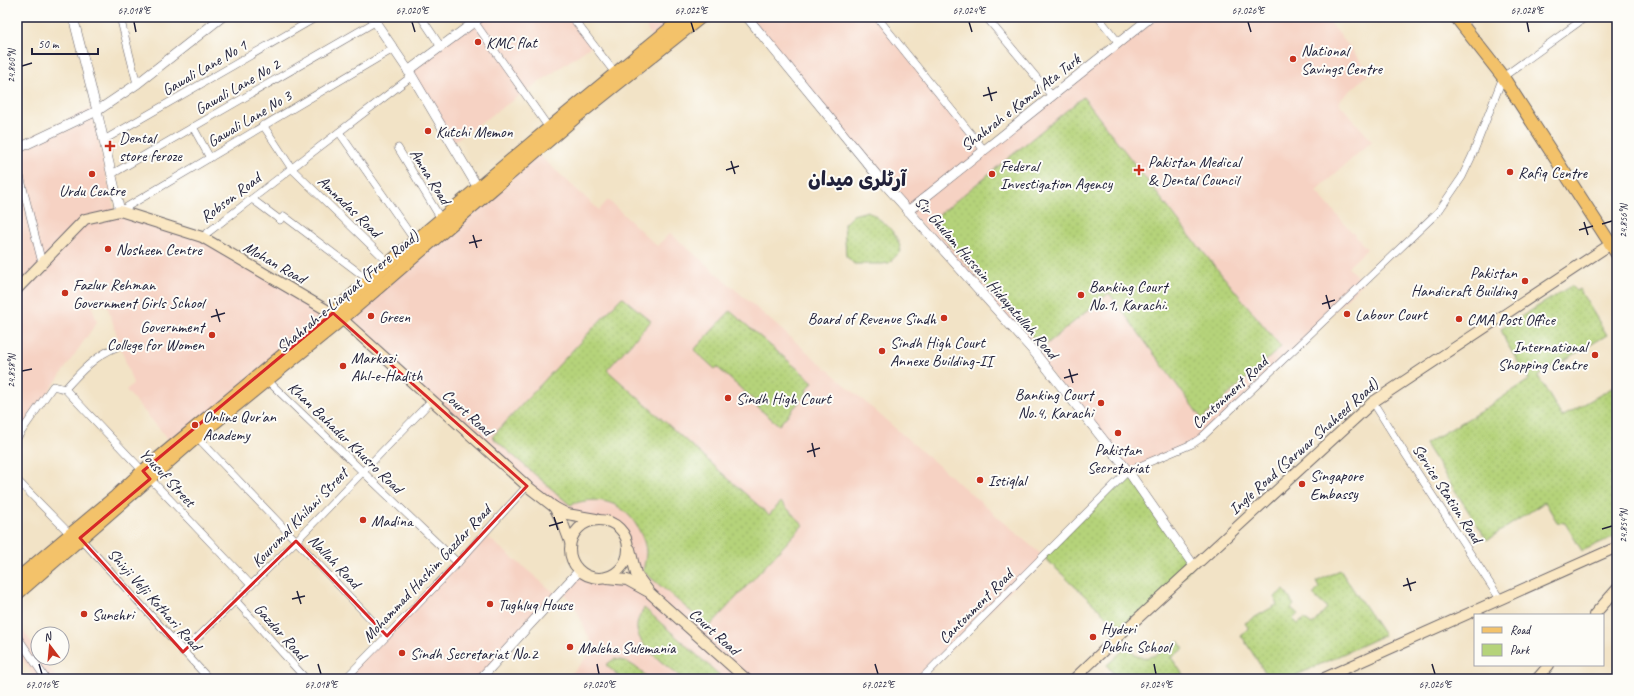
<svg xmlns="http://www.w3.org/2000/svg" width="1634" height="696" viewBox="0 0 1634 696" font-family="Caveat,'Playpen Sans Arabic',sans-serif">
<defs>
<pattern id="green-dots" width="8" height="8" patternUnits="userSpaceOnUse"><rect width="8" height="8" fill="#b5d37a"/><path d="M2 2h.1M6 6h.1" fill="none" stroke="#9bb56a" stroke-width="1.8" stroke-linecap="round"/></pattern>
</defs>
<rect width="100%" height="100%" fill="#fdfcf7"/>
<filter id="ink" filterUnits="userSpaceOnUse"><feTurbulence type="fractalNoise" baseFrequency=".025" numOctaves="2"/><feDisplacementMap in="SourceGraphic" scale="8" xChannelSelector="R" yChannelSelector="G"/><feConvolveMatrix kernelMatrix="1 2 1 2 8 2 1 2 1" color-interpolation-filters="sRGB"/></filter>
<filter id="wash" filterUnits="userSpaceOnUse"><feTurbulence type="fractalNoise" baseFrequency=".012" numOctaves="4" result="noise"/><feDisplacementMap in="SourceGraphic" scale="16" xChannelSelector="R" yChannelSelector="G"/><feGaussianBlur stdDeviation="0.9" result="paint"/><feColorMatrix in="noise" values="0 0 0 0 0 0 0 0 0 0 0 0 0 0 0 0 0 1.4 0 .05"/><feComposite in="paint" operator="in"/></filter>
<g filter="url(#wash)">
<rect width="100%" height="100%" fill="#f2e3c6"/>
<!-- built -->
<g fill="#f6d2c3">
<polygon points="481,17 573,17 593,45 451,143 408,71"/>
<polygon points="641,17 684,17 654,42"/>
<polygon points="747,17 877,17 984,150 1152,17 1326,17 1370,73 1338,102 1372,141 1316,191 1367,249 1348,267 1363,283 1201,438 1128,471 1035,353 880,179"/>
<polygon points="91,108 115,212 202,237 333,313 174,446 126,390 133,384 106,302 92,306 97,322 17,438 17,142 20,142"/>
<polygon points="536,152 599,210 608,200 657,246 670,233 1044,557 921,679 567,679 594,649 577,611 562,590 580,574 588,577 627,580 649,592 636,574 625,563 628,553 625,535 614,523 567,514 554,507 342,319"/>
<polygon points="484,534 557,595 478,679 343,679"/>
<polygon points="17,622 38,652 38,658 42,658 57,679 35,679 17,651"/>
</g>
<!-- green -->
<g fill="url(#green-dots)" stroke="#6c7a5a">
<polygon points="1083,97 1186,231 1281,347 1202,419 1109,293 1042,348 930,222"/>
<path d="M 868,211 C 884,223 897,230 901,251 L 889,263 L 882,264 L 854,264 L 846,256 L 844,224 L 853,215 Z"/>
<polygon points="1571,286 1576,291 1579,289 1607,335 1538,376 1562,417 1617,385 1617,535 1582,551 1565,523 1557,522 1545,502 1487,540 1425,444 1483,410 1529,380 1506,342 1501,329"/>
<path d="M 622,297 L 651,321 L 607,370 L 769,515 L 781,502 L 803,525 L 709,627 L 643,571 C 644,565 646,558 646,553 C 646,546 643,538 640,532 C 626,502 599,494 570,505 L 492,437 Z"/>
<polygon points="730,311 813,382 806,391 807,393 779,425 757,407 759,405 717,367 715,369 694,350"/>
<polygon points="1128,471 1194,566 1126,635 1044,557"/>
<polygon points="1340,570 1384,635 1288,679 1269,679 1241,635 1249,629 1245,623 1278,604 1274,597 1284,590 1294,605 1291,608 1298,614 1293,619 1298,624 1304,619 1312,625 1327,608 1313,595 1319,588 1316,582"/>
<path d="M 644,608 L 724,679 L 683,679 C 669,667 634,645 637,625 C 637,619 642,613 644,608 Z"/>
<path d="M 1178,641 L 1184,649 L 1171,657 L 1186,679 L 1117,679 L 1107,665 L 1128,646 L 1137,656 C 1151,662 1166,648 1178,641 Z"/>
<path d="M 614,659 C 629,660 639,669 649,679 L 622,679 L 606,665 Z"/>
</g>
</g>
<g filter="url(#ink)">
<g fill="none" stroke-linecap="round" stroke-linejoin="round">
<defs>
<g id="minor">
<polyline points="120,17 137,84"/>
<polyline points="421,17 441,47"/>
<polyline points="471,17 549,128"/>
<polyline points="572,17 615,73"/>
<polyline points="877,17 984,150"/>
<polyline points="986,17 1052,96"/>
<polyline points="1098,17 1119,43"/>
<polyline points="1462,25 1472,17"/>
<polyline points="263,125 292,169 389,263"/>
<polyline points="193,127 210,158"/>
<polyline points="339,132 415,241"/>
<polyline points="104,140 317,17"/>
<polyline points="398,148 441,219"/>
<polyline points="17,164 42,263"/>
<polyline points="112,174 375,22"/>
<polyline points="252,199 280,220 284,216 370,281"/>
<polyline points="120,211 393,49"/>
<polyline points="202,237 412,76"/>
<polyline points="267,380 458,563"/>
<path d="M 65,389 C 80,372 96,355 117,347"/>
<polyline points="1373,402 1406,455 1500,599"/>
<polyline points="197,437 387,636"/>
<polyline points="17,438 53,386 65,389 251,585"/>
<polyline points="17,480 70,534"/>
<polyline points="80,538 209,679"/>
<polyline points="236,601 306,679"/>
<polyline points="17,636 46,679"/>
<polyline points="183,652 296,541 432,400"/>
<polyline points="345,679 454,567 527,486"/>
<polyline points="921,679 1128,471 1192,444 1201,438 1438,212 1462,177 1472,156 1503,77 1586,17"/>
</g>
<g id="tertiary">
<polyline points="73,17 97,111 120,211"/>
<polyline points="372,17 412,76 478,188"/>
<polyline points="747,17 880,179 1035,353 1128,471 1194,566"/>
<polyline points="408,71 481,17"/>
<polyline points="17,149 97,111 137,84 222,17"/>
<polyline points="908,211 1151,17"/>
<polyline points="480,679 579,571"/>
</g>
<g id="secondary">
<polyline points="17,289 85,219 120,211 202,237 342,319 527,486 554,507 564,526 570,542"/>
<polyline points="554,507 567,514 596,519"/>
<circle cx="599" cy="549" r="29"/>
<polyline points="630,549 636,574 650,593 746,679"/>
<polyline points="607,578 627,580 647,591"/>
<polyline points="1594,615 1617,589"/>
<polyline points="1074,679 1125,630 1373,402 1611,244"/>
<polyline points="1322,679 1617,547"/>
<polyline points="1537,679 1549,665"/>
</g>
<g id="primary">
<polyline points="1456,17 1503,77 1617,254"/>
<polyline points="17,579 116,496 143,471 314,329 389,263 549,128 684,17"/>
<polyline points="17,594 197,437 342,319 576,117 701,17"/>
</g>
</defs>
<!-- minor casing -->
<use href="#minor" stroke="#6b666c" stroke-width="8"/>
<!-- tertiary casing -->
<use href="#tertiary" stroke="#6b666c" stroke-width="10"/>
<!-- secondary casing -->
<use href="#secondary" stroke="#6b666c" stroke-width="12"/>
<!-- primary casing -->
<use href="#primary" stroke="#6b666c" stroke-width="14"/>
<!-- minor -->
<use href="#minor" stroke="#fff" stroke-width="7"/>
<!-- tertiary -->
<use href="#tertiary" stroke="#fff" stroke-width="9"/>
<!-- secondary -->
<use href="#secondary" stroke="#fae7c3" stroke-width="10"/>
<!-- primary -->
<use href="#primary" stroke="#f3c26a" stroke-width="12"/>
</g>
</g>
<!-- marked area -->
<path fill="none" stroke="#d62828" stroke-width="3" stroke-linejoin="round" d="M 333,313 L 527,486 L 387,636 L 296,541 L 183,652 L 80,538 L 150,479 L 143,471 Z"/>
<!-- ticks -->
<path fill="none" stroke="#22223b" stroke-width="1.5" d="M 134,22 L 136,32M 412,22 L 415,32M 691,22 L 694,32M 969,22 L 972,32M 1248,22 L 1251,32M 1527,22 L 1529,32M 22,66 L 32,63M 988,87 L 992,101M 983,96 L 997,92M 731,161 L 735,174M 726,170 L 739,166M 1584,222 L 1588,235M 1602,224 L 1612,221M 1579,230 L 1593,226M 473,235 L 477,248M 469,243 L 482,240M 1326,295 L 1330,309M 1322,304 L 1335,300M 216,309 L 220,322M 211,317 L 225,313M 1069,369 L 1073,383M 22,371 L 32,369M 1064,378 L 1078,374M 812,443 L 815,457M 807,452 L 820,448M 554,517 L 558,530M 549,526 L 563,522M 1602,529 L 1612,526M 1407,578 L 1411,591M 1403,586 L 1416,582M 297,591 L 301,604M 292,599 L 305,596M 39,664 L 42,674M 318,664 L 321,674M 597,664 L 599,674M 875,664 L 878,674M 1154,664 L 1156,674M 1432,664 L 1435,674"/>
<!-- markers -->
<g fill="#c8321e" stroke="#fdfcf7" stroke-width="1.5">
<circle cx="478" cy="42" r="4"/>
<circle cx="1293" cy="59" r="4"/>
<circle cx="428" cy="131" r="4"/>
<path d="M108 140h4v4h4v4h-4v4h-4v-4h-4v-4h4z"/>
<path d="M1137 164h4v4h4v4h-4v4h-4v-4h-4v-4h4z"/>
<circle cx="1510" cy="172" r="4"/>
<circle cx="92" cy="174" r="4"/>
<circle cx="992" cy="174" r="4"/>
<circle cx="108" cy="249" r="4"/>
<circle cx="1525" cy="281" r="4"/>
<circle cx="65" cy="293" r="4"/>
<circle cx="1081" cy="295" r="4"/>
<circle cx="1347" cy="314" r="4"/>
<circle cx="371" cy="316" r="4"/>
<circle cx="944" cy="318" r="4"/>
<circle cx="1459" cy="319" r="4"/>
<circle cx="212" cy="335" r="4"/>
<circle cx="882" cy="351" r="4"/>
<circle cx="1595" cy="355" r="4"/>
<circle cx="343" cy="366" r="4"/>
<circle cx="728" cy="398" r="4"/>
<circle cx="1101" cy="403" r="4"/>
<circle cx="195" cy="425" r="4"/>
<circle cx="1118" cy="433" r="4"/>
<circle cx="980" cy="480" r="4"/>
<circle cx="1302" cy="484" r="4"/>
<circle cx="363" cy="520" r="4"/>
<circle cx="490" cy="604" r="4"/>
<circle cx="84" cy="614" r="4"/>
<circle cx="1093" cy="637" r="4"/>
<circle cx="570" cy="647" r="4"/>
<circle cx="402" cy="653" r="4"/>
</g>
<g text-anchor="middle" stroke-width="4" stroke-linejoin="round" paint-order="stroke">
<!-- poi labels -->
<g font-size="16" fill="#22223b" stroke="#fdfcf7" text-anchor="start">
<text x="486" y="48">KMC flat</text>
<text x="1301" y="56">National<tspan x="1301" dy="18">Savings Centre</tspan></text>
<text x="436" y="137">Kutchi Memon</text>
<text x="119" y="143">Dental<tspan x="119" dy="18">store feroze</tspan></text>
<text x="1148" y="167">Pakistan Medical<tspan x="1148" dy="18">&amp; Dental Council</tspan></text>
<text x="1000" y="171">Federal<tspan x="1000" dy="18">Investigation Agency</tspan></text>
<text x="1518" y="178">Rafiq Centre</text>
<text x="92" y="196" text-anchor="middle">Urdu Centre</text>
<text x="116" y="255">Nosheen Centre</text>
<text x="1517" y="278" text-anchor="end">Pakistan<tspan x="1517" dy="18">Handicraft Building</tspan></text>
<text x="73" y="290">Fazlur Rehman<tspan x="73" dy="18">Government Girls School</tspan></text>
<text x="1089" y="292">Banking Court<tspan x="1089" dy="18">No.1, Karachi.</tspan></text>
<text x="1355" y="320">Labour Court</text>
<text x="379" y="322">Green</text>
<text x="936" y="324" text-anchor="end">Board of Revenue Sindh</text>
<text x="1467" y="325">CMA Post Office</text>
<text x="204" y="332" text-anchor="end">Government<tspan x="204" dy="18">College for Women</tspan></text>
<text x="890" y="348">Sindh High Court<tspan x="890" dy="18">Annexe Building-II</tspan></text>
<text x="1587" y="352" text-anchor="end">International<tspan x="1587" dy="18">Shopping Centre</tspan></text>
<text x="351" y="363">Markazi<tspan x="351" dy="18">Ahl-e-Hadith</tspan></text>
<text x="1093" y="400" text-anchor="end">Banking Court<tspan x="1093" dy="18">No.4, Karachi</tspan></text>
<text x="736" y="404">Sindh High Court</text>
<text x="203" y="422">Online Qur'an<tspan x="203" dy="18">Academy</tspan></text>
<text x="1118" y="455" text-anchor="middle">Pakistan<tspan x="1118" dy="18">Secretariat</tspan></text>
<text x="1310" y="481">Singapore<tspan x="1310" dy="18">Embassy</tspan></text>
<text x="988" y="486">Istiqlal</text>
<text x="371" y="526">Madina</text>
<text x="498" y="610">Tughluq House</text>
<text x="92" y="620">Sunehri</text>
<text x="1101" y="634">Hyderi<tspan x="1101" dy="18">Public School</tspan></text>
<text x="578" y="653">Maleha Sulemania</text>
<text x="410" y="659">Sindh Secretariat No.2</text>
</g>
<!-- street labels -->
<g font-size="16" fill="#22223b" stroke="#fdfcf7">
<text transform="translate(204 67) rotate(-30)" y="6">Gawali Lane No 1</text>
<text transform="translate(237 86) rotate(-30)" y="6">Gawali Lane No 2</text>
<text transform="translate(1020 102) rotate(-38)" y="6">Shahrah e Kamal Ata Turk</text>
<text transform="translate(249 118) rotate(-31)" y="6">Gawali Lane No 3</text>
<text transform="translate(431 176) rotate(58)" y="6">Amna Road</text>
<text transform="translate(230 197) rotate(-37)" y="6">Robson Road</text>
<text transform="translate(350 206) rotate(44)" y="6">Amnadas Road</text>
<text transform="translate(275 262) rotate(30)" y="6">Mohan Road</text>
<text transform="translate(987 277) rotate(49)" y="6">Sir Ghulam Hussain Hidayatullah Road</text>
<text transform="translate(347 291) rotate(-40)" y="6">Shahrah-e-Liaquat (Frere Road)</text>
<text transform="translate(1229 392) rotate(-43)" y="6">Cantonment Road</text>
<text transform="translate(468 412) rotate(42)" y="6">Court Road</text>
<text transform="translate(346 437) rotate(44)" y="6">Khan Bahadur Khusro Road</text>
<text transform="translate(1303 446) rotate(-42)" y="6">Ingle Road (Sarwar Shaheed Road)</text>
<text transform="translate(168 477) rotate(47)" y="6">Yousuf Street</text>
<text transform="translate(1448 493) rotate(57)" y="6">Service Station Road</text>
<text transform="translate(299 517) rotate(-46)" y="6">Kourumal Khilani Street</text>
<text transform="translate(335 561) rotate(46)" y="6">Nallah Road</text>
<text transform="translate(426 573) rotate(-47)" y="6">Mohammad Hashim Gazdar Road</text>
<text transform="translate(155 599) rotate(48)" y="6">Shivji Velji Kothari Road</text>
<text transform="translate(975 606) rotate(-45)" y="6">Cantonment Road</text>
<text transform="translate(281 631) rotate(48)" y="6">Gazdar Road</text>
<text transform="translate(715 631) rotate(42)" y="6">Court Road</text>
</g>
<!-- district labels -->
<g font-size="20" font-weight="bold" fill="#22223b" stroke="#fdfcf7">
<text x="857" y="186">آرٹلری میدان</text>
</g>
</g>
<!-- margin -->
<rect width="1634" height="696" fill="none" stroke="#fdfcf7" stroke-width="44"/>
<!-- legend -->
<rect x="1474" y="614" width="130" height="52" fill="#fdfcf7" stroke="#a5a5ac"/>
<rect x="1482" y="627" width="20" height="6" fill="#f3c26a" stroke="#a5a5ac"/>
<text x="1510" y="634" font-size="12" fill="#22223b">Road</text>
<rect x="1482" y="644" width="20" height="12" fill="#b5d37a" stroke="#a5a5ac"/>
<text x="1510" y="654" font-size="12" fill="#22223b">Park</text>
<!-- north arrow -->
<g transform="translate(50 646) rotate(344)"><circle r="19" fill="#fdfcf7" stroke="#a5a5ac"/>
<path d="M0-3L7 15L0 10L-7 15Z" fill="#c8321e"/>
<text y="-6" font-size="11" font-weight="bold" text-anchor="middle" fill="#22223b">N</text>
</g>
<!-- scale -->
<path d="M32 48v6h66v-6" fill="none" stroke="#22223b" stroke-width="2"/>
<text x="38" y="48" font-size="12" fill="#22223b" stroke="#fdfcf7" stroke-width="3" paint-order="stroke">50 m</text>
<rect x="22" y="22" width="1590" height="652" fill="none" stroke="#22223b" stroke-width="1.5"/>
<g font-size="10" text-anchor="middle" fill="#22223b">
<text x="134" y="14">67.018°E</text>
<text x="412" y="14">67.020°E</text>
<text x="691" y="14">67.022°E</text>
<text x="969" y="14">67.024°E</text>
<text x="1248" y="14">67.026°E</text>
<text x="1527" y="14">67.028°E</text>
<text transform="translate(11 66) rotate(-90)" y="4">24.860°N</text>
<text transform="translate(1623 221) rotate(-90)" y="4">24.856°N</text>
<text transform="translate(11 371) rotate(-90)" y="4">24.858°N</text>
<text transform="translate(1623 526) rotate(-90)" y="4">24.854°N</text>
<text x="42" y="688">67.016°E</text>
<text x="321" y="688">67.018°E</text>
<text x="599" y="688">67.020°E</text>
<text x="878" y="688">67.022°E</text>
<text x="1156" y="688">67.024°E</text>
<text x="1435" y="688">67.026°E</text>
</g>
</svg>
